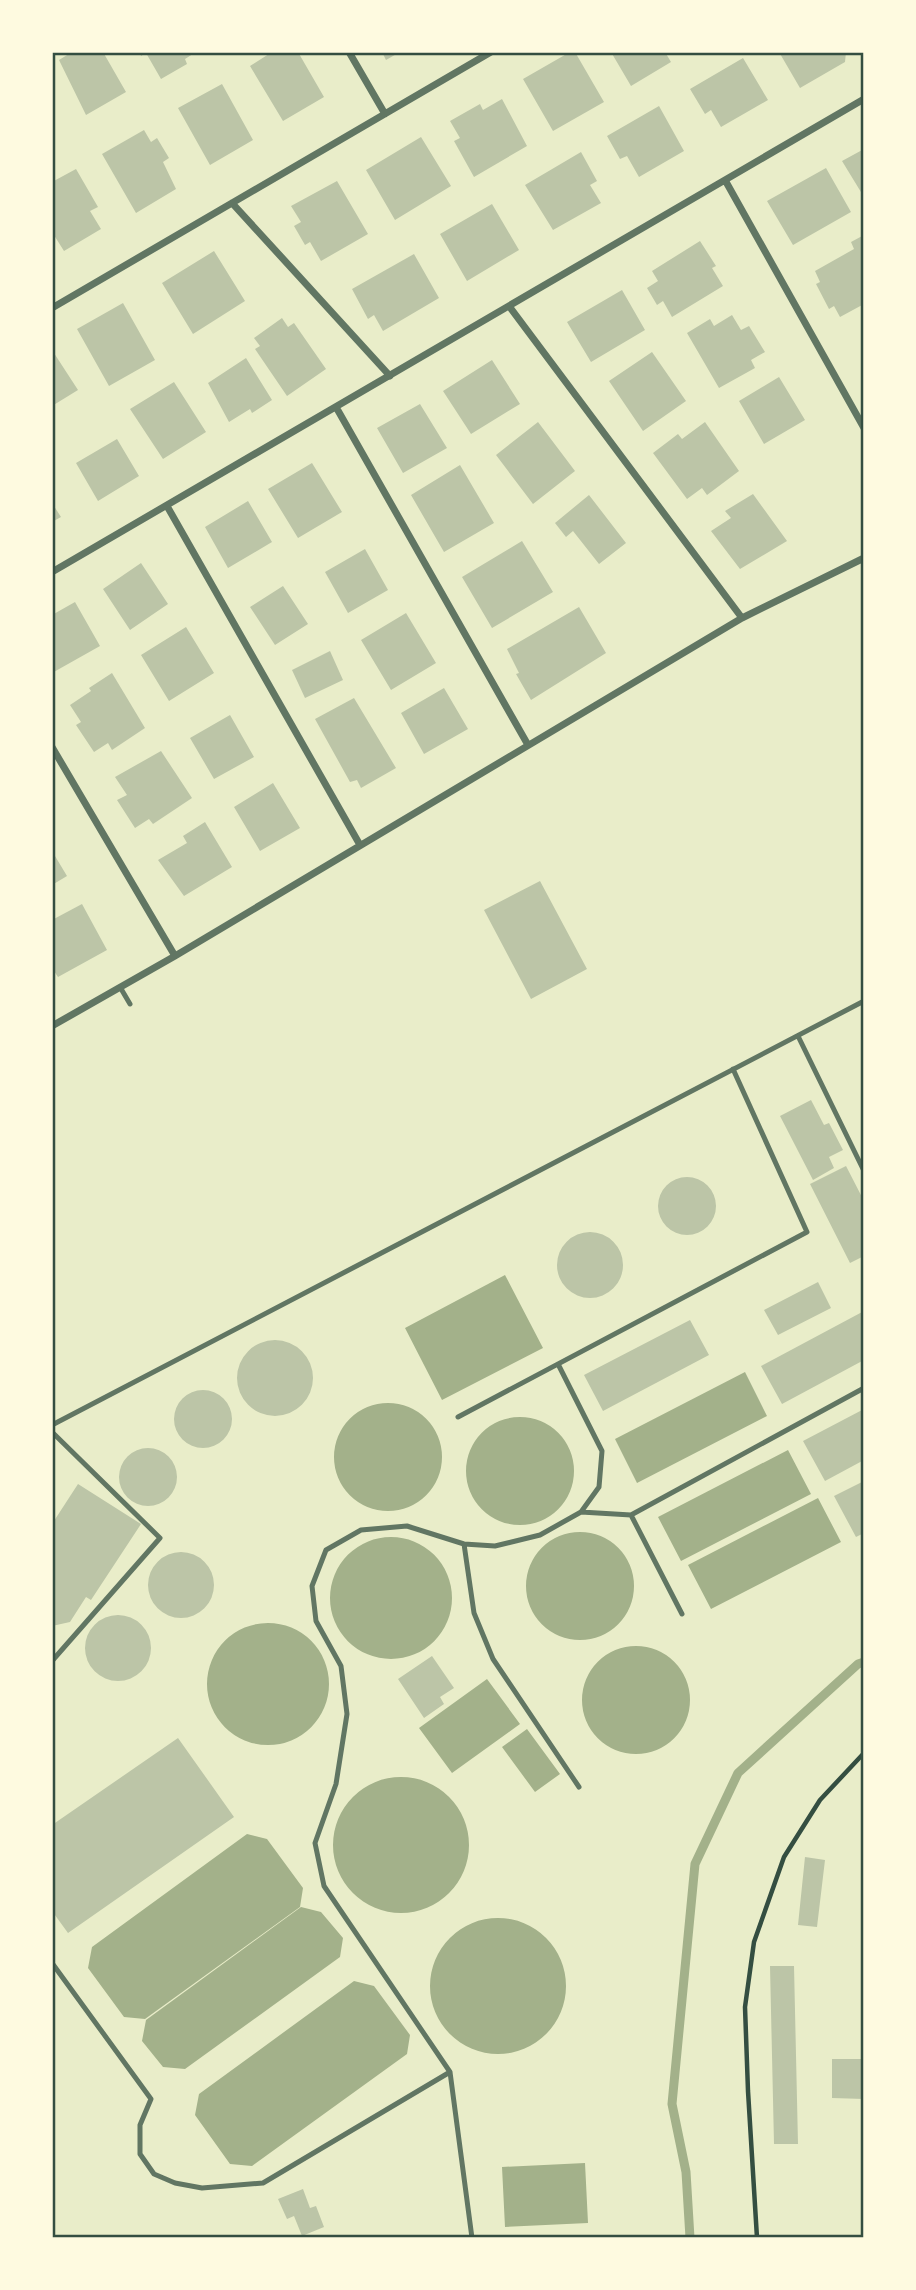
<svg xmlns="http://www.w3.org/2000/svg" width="916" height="2290" font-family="'Space Grotesk',sans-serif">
<rect width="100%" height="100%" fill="#e9edc9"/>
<!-- water -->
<path fill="#a3b18a" d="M505 1275 543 1348 442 1400 405 1328Z
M745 1372 767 1416 637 1483 615 1439Z
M334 1457a54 54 0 1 1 108 0a54 54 0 1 1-108 0Z
M466 1471a54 54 0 1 1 108 0a54 54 0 1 1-108 0Z
M788 1450 811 1494 681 1561 658 1517Z
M818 1498 841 1542 711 1609 688 1565Z
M526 1586a54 54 0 1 1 108 0a54 54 0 1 1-108 0Z
M330 1598a61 61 0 1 1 122 0a61 61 0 1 1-122 0Z
M207 1684a61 61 0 1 1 122 0a61 61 0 1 1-122 0Z
M582 1700a54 54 0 1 1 108 0a54 54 0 1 1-108 0Z
M487 1679 520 1724 452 1773 419 1728Z
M527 1729 560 1774 535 1792 502 1747Z
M333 1845a68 68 0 1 1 136 0a68 68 0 1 1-136 0Z
M247 1834 267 1839 303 1888 300 1907 145 2019 124 2017 88 1968 92 1947Z
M301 1907 321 1912 343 1938 340 1957 185 2069 163 2067 142 2041 146 2020Z
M430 1986a68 68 0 1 1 136 0a68 68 0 1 1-136 0Z
M354 1981 374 1986 410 2035 407 2054 252 2166 230 2164 195 2115 199 2094Z
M585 2163 588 2223 505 2227 502 2167Z"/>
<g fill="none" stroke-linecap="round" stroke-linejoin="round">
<!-- stream -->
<path stroke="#a3b18a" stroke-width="9" d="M690 2238 686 2172 672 2104 695 1864 738 1773 858 1664 864 1662"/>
</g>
<!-- building -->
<path fill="#bcc5a7" d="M72 52H103L126 92 86 115 59 60Z
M140 52H196L185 59 187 64 161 79 146 53 141 56Z
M272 52H298L324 97 283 121 250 66Z
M382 52H400L386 60Z
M570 52H575L604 102 553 131 523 79Z
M611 52H665L671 62 631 86Z
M779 52H846L845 62 800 88Z
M743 58 768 100 721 127 711 110 705 114 690 89Z
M222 84 253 140 210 165 178 108Z
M502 99 527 146 474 177 454 141 460 138 450 121 480 104 483 110Z
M659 106 684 151 639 177 627 156 620 159 607 136Z
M144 130 151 142 157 138 169 158 163 162 176 189 136 213 102 154Z
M421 137 451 186 395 220 366 170Z
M864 149V197L842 161Z
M581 152 597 181 590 185 601 203 553 230 525 185Z
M826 168 851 212 793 245 767 201Z
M76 169 98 207 90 211 101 229 64 251 52 232V182Z
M337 181 368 234 321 261 310 242 305 245 294 226 301 222 291 206Z
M492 204 519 250 467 281 440 234Z
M864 235V304L840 317 834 306 829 309 816 284 820 282 815 271 854 249 851 242Z
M700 241 716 266 712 268 723 286 672 317 663 301 657 305 647 288 658 281 652 271Z
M214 251 245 301 193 334 162 283Z
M414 254 439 298 383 331 374 315 368 319 352 289Z
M622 290 645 330 591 362 567 322Z
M123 303 155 360 109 386 77 329Z
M732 315 741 330 749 326 765 352 751 360 755 368 719 388 687 333 710 319 714 326Z
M282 318 288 327 294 323 326 369 287 396 255 349 260 346 254 338Z
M52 350 78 390 52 406Z
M652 352 686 401 643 431 609 381Z
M246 358 272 400 252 413 250 409 229 422 208 383Z
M492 360 520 404 471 434 443 391Z
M779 377 805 420 764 444 739 401Z
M174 382 206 432 163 459 130 409Z
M420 404 447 448 403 473 377 428Z
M538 422 575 471 533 504 496 455Z
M705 422 739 471 707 495 702 488 687 499 653 453 678 434 682 439Z
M117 439 139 476 98 501 76 463Z
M312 463 342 512 298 538 268 489Z
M460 465 494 523 444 552 411 495Z
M753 494 787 541 740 569 711 531 731 518 725 511Z
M589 495 626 543 599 564 573 531 566 537 555 523Z
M248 501 272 542 228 568 205 527Z
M52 503 61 517 52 522Z
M522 541 553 592 492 628 462 577Z
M365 549 388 590 348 613 325 572Z
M141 563 168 604 130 630 103 589Z
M283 586 308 624 275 645 250 607Z
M75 602 100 646 52 673V615Z
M579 607 606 653 531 700 516 674 519 673 507 649Z
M406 613 436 663 391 690 361 640Z
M186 627 214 673 169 701 141 655Z
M330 651 343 680 305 698 292 670Z
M112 673 145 728 112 750 108 743 94 752 76 725 81 722 70 705 91 691 89 688Z
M444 688 468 729 424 754 401 713Z
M354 698 396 768 361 788 357 780 350 782 315 719Z
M230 715 254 757 214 779 190 738Z
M161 751 192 798 153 824 149 819 135 828 117 800 127 795 115 777Z
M273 783 300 828 260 851 234 807Z
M205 822 232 867 184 896 158 860 187 843 183 836Z
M52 851 67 876 52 885Z
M540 881 587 969 531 999 484 910Z
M82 904 107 950 58 977 52 968V920Z
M811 1100 824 1125 829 1123 843 1150 829 1157 834 1168 813 1180 780 1116Z
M846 1166 864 1201V1256L850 1263 810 1184Z
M658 1206a29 29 0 1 1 58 0a29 29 0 1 1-58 0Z
M557 1265a33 33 0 1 1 66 0a33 33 0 1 1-66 0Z
M818 1282 831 1308 778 1335 764 1310Z
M864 1311V1360L782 1404 761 1366Z
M690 1320 709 1355 603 1411 584 1375Z
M237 1378a38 38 0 1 1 76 0a38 38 0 1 1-76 0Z
M174 1419a29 29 0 1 1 58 0a29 29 0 1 1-58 0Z
M864 1409V1460L825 1481 803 1441Z
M119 1477a29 29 0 1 1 58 0a29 29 0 1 1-58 0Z
M864 1481V1533L856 1537 834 1496Z
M78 1484 141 1524 91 1600 86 1597 70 1622 52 1626V1524Z
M148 1585a33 33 0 1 1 66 0a33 33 0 1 1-66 0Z
M85 1648a33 33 0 1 1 66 0a33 33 0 1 1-66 0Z
M432 1656 454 1688 440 1697 444 1704 424 1718 398 1679Z
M178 1738 234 1817 68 1933 52 1911V1825Z
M805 1857 825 1860 817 1927 798 1925Z
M770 1966H794L798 2144H774Z
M832 2059H864V2099L832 2098Z
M303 2189 310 2208 316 2206 324 2227 302 2236 294 2216 287 2219 278 2199Z"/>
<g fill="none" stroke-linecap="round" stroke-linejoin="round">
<!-- path -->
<path stroke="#344e41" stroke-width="4.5" d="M757 2238 748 2091 745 2007 754 1942 784 1857 820 1800 864 1753"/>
<!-- service -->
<path stroke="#617663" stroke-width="5" d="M120 987 130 1004
M798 1036 864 1171
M458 1417 807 1232 733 1069
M52 1425 864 1001
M52 1432 160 1538 52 1661
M581 1512 631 1515 864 1388
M631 1515 682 1614
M464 1544 474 1613 493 1659 579 1787
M52 1963 151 2099 140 2125V2154L154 2174 175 2183 202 2188 263 2183 450 2072 324 1886 315 1843 336 1784 347 1714 341 1666 316 1621 312 1586 326 1550 361 1530 407 1526 464 1544 495 1546 540 1535 581 1512 599 1487 602 1451 558 1364
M450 2072 472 2238"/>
<!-- minor -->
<path stroke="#617663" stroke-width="7" d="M349 52 385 114
M725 180 864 428
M232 203 390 376
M509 306 742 618
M52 308 491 52
M336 407 528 745
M167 506 360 845
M52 572 864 99
M52 747 175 956
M52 1026 175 956 742 618 864 558"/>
</g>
<!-- border -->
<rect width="916" height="2290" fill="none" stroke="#fefae0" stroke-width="108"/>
<rect x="54" y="54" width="808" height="2182" fill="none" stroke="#344e41" stroke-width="2.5"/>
</svg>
